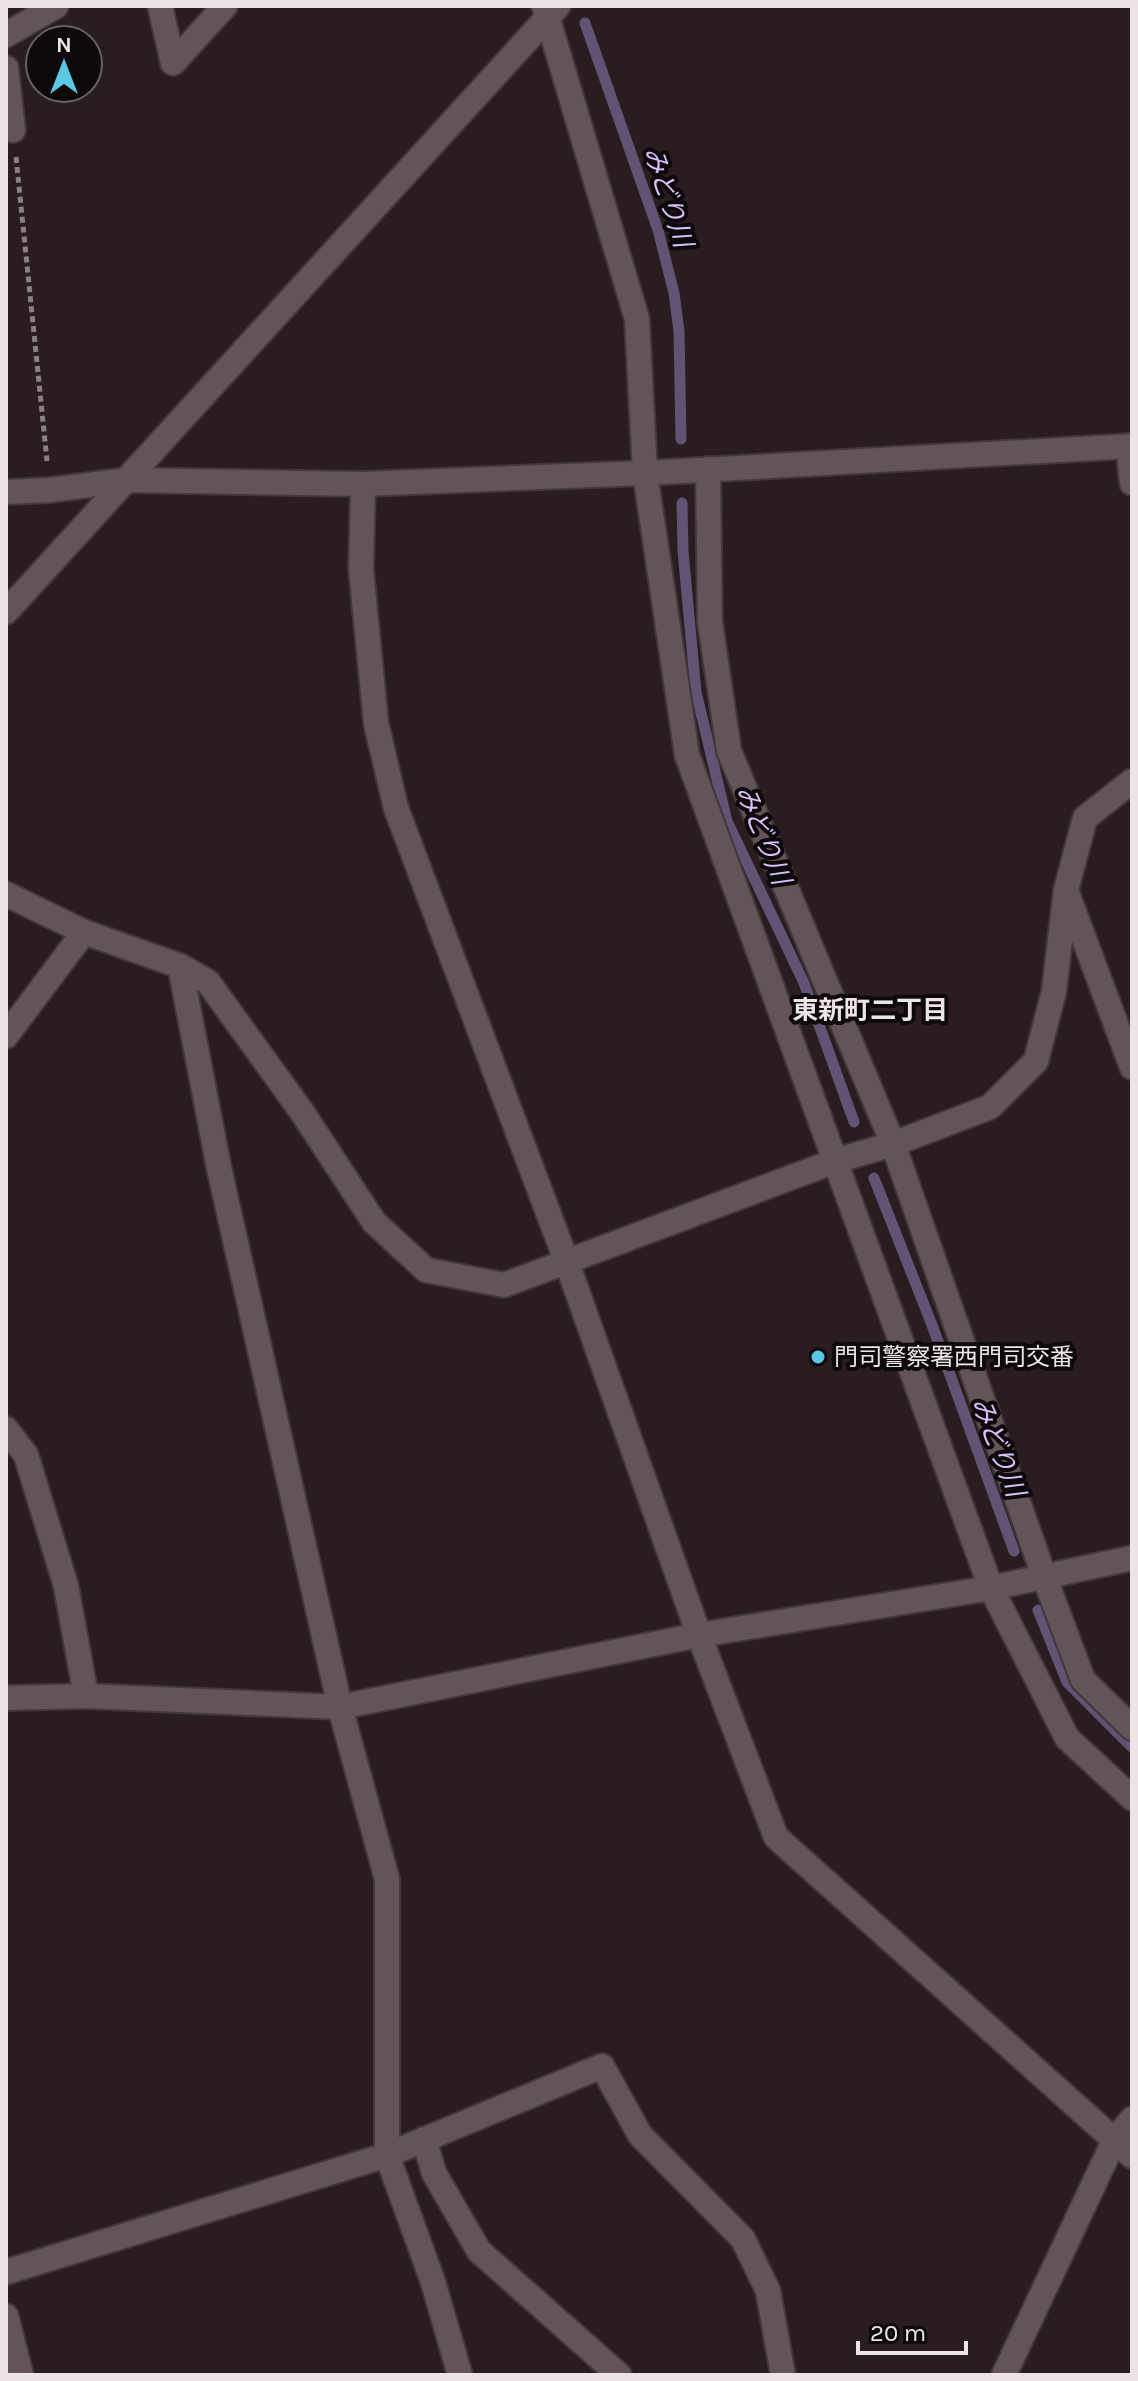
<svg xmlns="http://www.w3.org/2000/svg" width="1138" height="2381" font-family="Karla,'Noto Sans JP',sans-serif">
<rect width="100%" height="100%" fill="#291d20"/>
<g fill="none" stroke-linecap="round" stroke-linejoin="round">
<!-- stream -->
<path stroke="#605374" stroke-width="11" d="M585 23 658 230 674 293 679 331 681 439
M682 503 683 551 696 692 727 821 804 983 854 1122
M874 1178 932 1325 1014 1551
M1038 1610 1067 1682 1132 1747"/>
<!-- street casing -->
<g stroke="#41383a" stroke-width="28">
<path id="street" d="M160 6 173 63 225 6
M6 35 56 6
M6 68 13 130
M1128 447 1132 483
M708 469 710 622 729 751 893 1144 1044 1576 1083 1680 1132 1728
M363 484 361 569 376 723 396 808 566 1260 699 1635 776 1837 1132 2156
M6 612 558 6
M6 894 84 932 180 966 219 1168 340 1707 387 1879V2155L433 2282 460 2375
M1068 896 1132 1067
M180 966 208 982 302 1112 374 1222 426 1270 504 1285 835 1161 893 1144 990 1107 1036 1061 1054 991 1066 890 1085 818 1132 781
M6 1036 84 932
M6 1429 26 1455 66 1586 86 1696
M991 1588 1132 1558
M424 2139 434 2173 479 2251 619 2375
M6 2272 387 2155 602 2066 640 2135 743 2239 768 2291 783 2375
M1004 2375 1114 2141 1132 2119"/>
</g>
<!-- secondary casing -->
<g stroke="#41383a" stroke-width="28">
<path id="secondary" d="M544 6 637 319 645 473 687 755 991 1588 1067 1738 1132 1798
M6 492 50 490 127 480 363 484 645 473 1132 446
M6 1698 86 1696 340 1707 699 1635 991 1588
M6 2316 21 2375"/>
</g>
<!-- path -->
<path stroke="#8a8082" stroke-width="5" stroke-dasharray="6 4" stroke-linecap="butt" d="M16 157 47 461"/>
<!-- street -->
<use href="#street" stroke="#635458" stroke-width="24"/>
<!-- secondary -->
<use href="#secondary" stroke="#635458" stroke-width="24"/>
</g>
<!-- markers -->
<circle fill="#59c8e5" stroke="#0e090a" stroke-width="3" cx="818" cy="1357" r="8"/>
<g text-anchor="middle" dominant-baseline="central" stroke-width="8" stroke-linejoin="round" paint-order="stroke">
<!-- poi labels -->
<g font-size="24" fill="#ede4e6" stroke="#0e090a" text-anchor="start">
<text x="834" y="1357">門司警察署西門司交番</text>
</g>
<!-- water labels -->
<g font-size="26" font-style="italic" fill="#d8c1fc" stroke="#0e090a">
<text transform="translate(668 197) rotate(72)">みどり川</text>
<text transform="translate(763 835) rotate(68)">みどり川</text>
<text transform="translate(998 1447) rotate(69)">みどり川</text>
</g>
<!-- neighbourhood labels -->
<g font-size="26" font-weight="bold" fill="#ede4e6" stroke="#0e090a">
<text x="870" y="1010">東新町二丁目</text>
</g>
</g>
<!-- border -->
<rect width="1138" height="2381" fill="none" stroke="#ede4e6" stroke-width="16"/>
<!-- north arrow -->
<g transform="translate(64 64)"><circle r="38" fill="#0e090a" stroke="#676162" stroke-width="2"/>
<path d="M0-6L14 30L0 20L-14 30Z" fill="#59c8e5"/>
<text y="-12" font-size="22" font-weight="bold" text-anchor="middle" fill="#ede4e6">N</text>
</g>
<!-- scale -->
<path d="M858 2341v12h108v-12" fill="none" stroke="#ede4e6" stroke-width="4"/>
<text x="870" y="2341" font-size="24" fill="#ede4e6" stroke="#0e090a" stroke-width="6" paint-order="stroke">20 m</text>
</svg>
